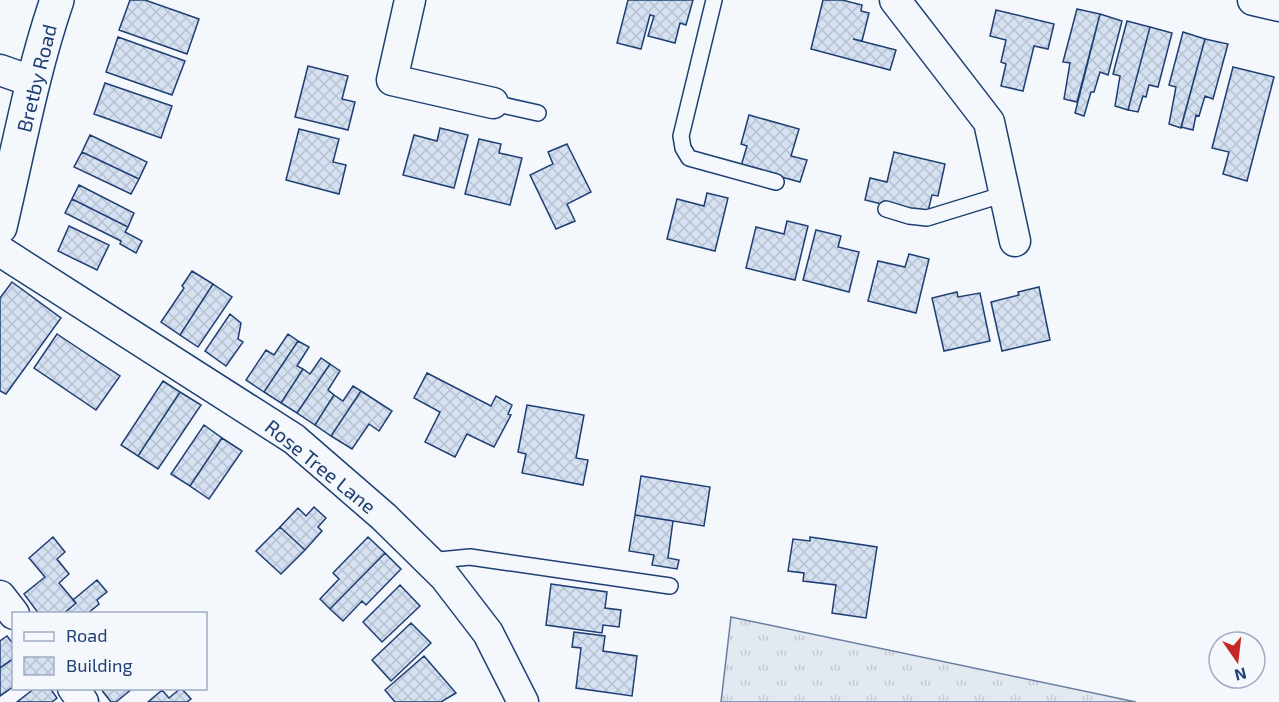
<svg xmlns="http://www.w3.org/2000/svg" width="1279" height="702" font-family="'Exo 2',sans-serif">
<defs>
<pattern id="grass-tufts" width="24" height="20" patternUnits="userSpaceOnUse" patternTransform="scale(1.5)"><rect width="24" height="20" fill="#e3e9f0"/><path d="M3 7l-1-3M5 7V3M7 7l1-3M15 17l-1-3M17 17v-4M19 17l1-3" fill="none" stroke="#c2c9d1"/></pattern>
<pattern id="building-cross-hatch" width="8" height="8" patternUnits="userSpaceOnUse" patternTransform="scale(1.5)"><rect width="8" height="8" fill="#d5e0f0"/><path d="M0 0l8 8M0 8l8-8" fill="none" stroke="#b6c1d1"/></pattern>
</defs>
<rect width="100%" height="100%" fill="#f4f7fb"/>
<!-- grass -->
<path fill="url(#grass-tufts)" stroke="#687fa3" stroke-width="1.5" d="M731 617 1136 702H721Z"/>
<!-- building -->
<path fill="url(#building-cross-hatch)" stroke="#1d3f73" stroke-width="1.5" d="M130 0H145L199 19 187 54 119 30Z
M628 0H693L686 25 680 23 675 43 648 36 654 16 650 15 641 49 617 43Z
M823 0H842L862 5 861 11 869 13 862 41 853 39 896 50 890 70 811 49Z
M1077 9 1100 14 1077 102 1064 99 1070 63 1063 62Z
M996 10 1054 24 1048 49 1034 46 1023 91 1001 86 1006 64 1001 62 1006 40 990 36Z
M1100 14 1122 21 1108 75 1100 72 1094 92H1091L1084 116 1075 113Z
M1127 21 1150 27 1128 110 1115 106 1120 76 1113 74Z
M1150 27 1172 33 1158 87 1149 85 1146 97 1143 96 1138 112 1128 110Z
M1183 32 1205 39 1181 128 1169 124 1176 87 1169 85Z
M118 37 185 61 172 95 106 72Z
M1205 39 1228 44 1213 99 1205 96 1199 116 1196 115 1193 130 1181 127Z
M308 66 348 76 342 99 355 102 348 130 295 117Z
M1233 67 1274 77 1247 181 1223 174 1229 152 1212 148Z
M105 83 172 106 161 138 94 114Z
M749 115 799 129 791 156 807 160 800 182 741 166 747 146 741 144Z
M440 128 468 135 454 188 403 175 414 135 437 141Z
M299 129 339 139 333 162 346 165 339 194 286 180Z
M90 135 147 162 139 179 82 152Z
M479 139 501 144 499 153 522 158 510 205 465 194Z
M567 144 591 192 567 204 575 221 556 229 530 175 553 164 548 152Z
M82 152 139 179 131 194 74 167Z
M894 152 945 164 938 196 932 195 927 215 865 200 870 178 887 182Z
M79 185 134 213 128 227 72 199Z
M707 193 728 198 715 251 667 239 677 199 704 206Z
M72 199 128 227 125 232 142 241 136 253 120 244 121 241 65 213Z
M787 221 808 226 795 280 746 268 756 227 784 234Z
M69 226 109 245 97 270 58 251Z
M816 230 841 236 838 247 859 252 849 292 803 280Z
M909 254 929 259 916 313 868 301 878 261 905 267Z
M192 271 213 284 180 335 161 322 184 288 182 286Z
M12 282 61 318 6 394 0 391V298Z
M213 284 232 297 198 347 180 335Z
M1039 287 1050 340 1002 351 991 302 1019 295 1018 292Z
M957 292 958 297 980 293 990 341 944 351 932 298Z
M230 314 241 323 238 339 243 342 226 366 205 351Z
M57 334 120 376 96 410 34 368Z
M288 334 298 341 264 392 246 380 266 350 274 355Z
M298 341 309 347 297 366 303 369 281 403 264 392Z
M321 358 330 364 297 413 281 403 303 369 310 374Z
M330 364 340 371 328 390 334 395 315 425 297 413Z
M427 373 491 406 496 396 512 405 508 414 511 415 494 447 467 434 455 457 425 442 440 412 414 398Z
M163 381 180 392 138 456 121 445Z
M353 386 361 391 331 436 315 425 334 395 343 401Z
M361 391 392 411 379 431 369 424 352 449 331 436Z
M180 392 201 405 158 469 138 456Z
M527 405 584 415 576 458 588 460 583 485 522 473 526 454 518 452Z
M204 425 222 438 190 486 171 474Z
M222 438 242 451 209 499 190 486Z
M641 476 710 487 704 526 635 515Z
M314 507 326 518 318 527 322 531 305 550 280 527 298 508 306 516Z
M635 515 673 521 668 558 679 560 677 569 652 565 654 555 629 551Z
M280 527 305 550 281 574 256 551Z
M53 537 65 552 57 559 69 574 59 583 76 603 63 614H39L24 594 45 577 29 558Z
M368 537 385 553 330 609 320 599 339 579 333 573Z
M810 537 877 547 866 618 832 613 836 585 803 581 804 573 788 571 793 539 810 541Z
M385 553 401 569 366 605 362 601 343 621 330 609Z
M97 580 107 592 97 600 99 604 87 614H63L76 603 73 600Z
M551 584 607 592 605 608 621 610 619 627 603 625 602 633 546 625Z
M400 585 420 606 382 642 363 622Z
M411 623 431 643 391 681 372 660Z
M574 632 605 636 603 651 637 656 632 696 576 688 581 648 572 647Z
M7 636 14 645V658L0 668V641Z
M424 656 456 693 441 702H395L385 690Z
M14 658V686L0 696V668Z
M35 688H50L57 698 52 702H17Z
M100 688H133L116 702H111Z
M181 688 191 699 187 702H148L162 690 169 698Z"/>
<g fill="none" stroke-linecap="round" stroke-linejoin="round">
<!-- service casing -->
<g stroke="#1d3f73" stroke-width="18">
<path id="service" d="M714 0 681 136 683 148 689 158 776 182
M493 103 538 113
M886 209 909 216 927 218 1005 194
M429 561 470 557 670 586"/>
</g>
<!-- minor casing -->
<g stroke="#1d3f73" stroke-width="33">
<path id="minor" d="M410 0 392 80 493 103
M895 0 989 122 1015 241
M1253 0 1279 6
M0 70 34 82
M0 251 294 439 384 517 445 577 488 633 523 702
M0 596 14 614
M73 688 83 702"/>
</g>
<!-- tertiary casing -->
<g stroke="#1d3f73" stroke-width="36">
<path id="tertiary" d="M0 227C18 151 32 73 57 0"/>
</g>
<!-- service -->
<use href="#service" stroke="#f4f7fb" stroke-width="15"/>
<!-- minor -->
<use href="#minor" stroke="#f4f7fb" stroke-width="30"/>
<!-- tertiary -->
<use href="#tertiary" stroke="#f4f7fb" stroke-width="33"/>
</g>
<g text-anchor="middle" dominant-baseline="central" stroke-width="4.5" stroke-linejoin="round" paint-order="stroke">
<!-- street labels -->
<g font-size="20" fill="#1d3f73" stroke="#f4f7fb">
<text transform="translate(36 78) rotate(-76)">Bretby Road</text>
<text transform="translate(321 466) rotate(39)">Rose Tree Lane</text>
</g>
</g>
<!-- legend -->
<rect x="12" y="612" width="195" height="78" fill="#f4f7fb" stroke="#9eadc5" stroke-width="1.5"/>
<rect x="24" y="632" width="30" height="9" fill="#f4f7fb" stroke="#9eadc5" stroke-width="1.5"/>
<text x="66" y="642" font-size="18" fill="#1d3f73">Road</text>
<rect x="24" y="657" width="30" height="18" fill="url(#building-cross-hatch)" stroke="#9eadc5" stroke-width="1.5"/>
<text x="66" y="672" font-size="18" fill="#1d3f73">Building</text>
<!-- north arrow -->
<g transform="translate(1237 660) rotate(166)"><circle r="28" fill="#f4f7fb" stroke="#9eadc5" stroke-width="1.5"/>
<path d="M0-4.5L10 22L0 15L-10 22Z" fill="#c62828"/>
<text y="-9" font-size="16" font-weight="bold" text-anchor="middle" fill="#1d3f73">N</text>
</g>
</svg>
